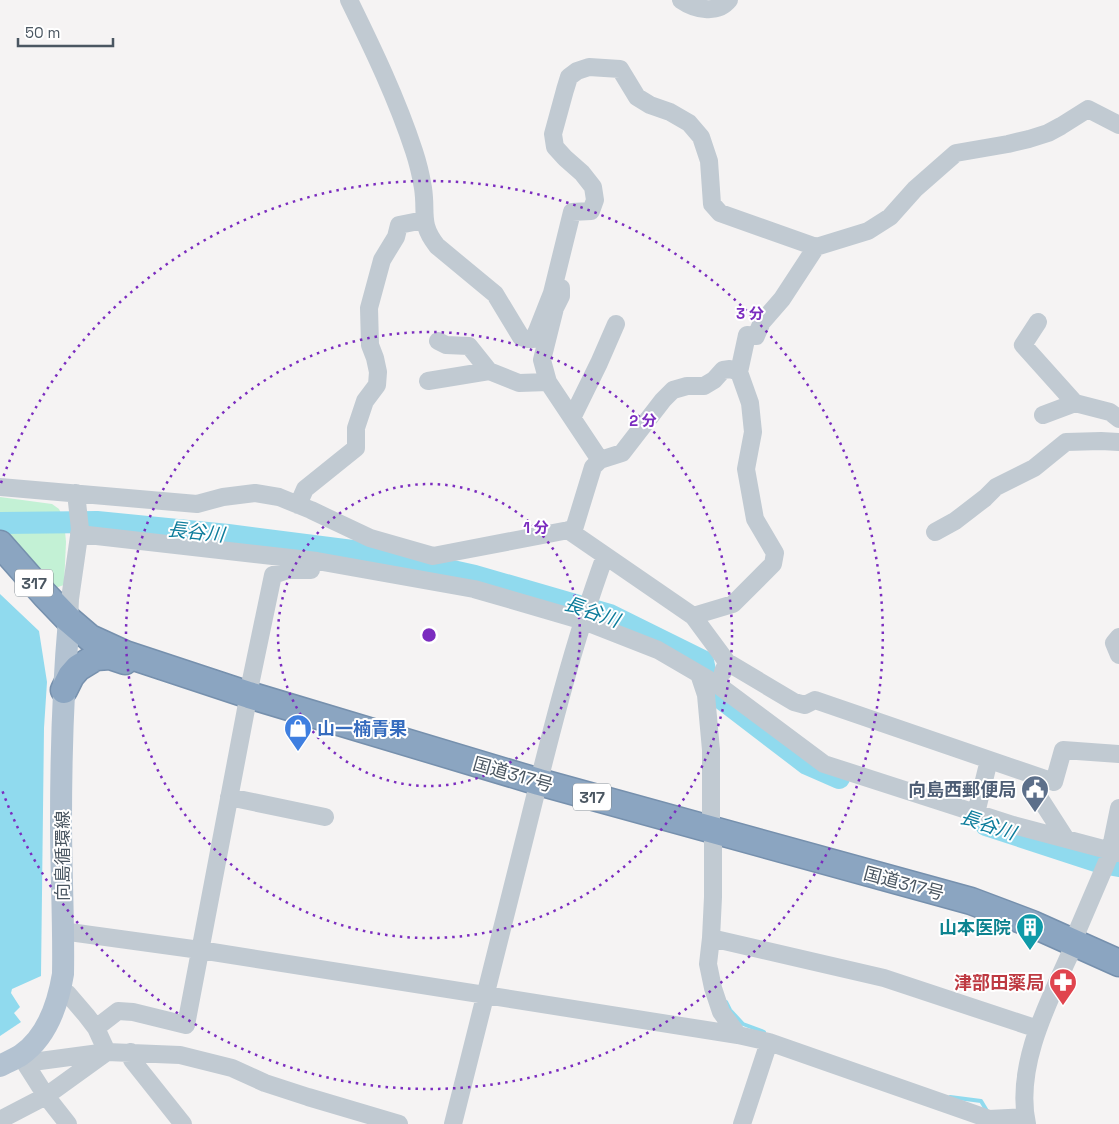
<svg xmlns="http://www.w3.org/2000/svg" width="1119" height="1124" font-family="'Space Grotesk','Noto Sans JP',sans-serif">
<rect width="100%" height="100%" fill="#f5f3f3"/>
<!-- green -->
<path fill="#c3f1d5" d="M0 497 52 504 59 509 64 520 66 542 64 585 55 588 14 548 1 531 0 528Z"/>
<!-- water -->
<path fill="#90daee" d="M0 594 39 631 47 682 44 728 41 976 12 989 11 993 20 1007 14 1013 21 1022 0 1036Z"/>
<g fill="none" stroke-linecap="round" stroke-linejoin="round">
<!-- stream -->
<path stroke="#90daee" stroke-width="4" d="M726 1002 730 1010 743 1024 764 1032
M950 1097 981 1101 987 1111"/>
<!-- river -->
<path stroke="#90daee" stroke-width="22" d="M0 523 97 522 228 535 376 554 475 576 610 615 703 661 709 689 807 764 839 778
M986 825 1102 863 1119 866"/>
<!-- highway casing -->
<g stroke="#7690ad" stroke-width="29">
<path id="highway" d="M0 544 45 595 69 620 90 638 125 654 249 695 539 782 971 901 1032 924 1119 963
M64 690 71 676 78 668 96 657 110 656 125 661"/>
</g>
<!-- minor -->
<path stroke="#c1cad2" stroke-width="18" d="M349 0C373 49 397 99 414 151 418 163 421 176 423 188 427 214 419 223 437 246L495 294 521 337 527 339H533L537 331 552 293 558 287 561 288V296L555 308 542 360 548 382 600 460
M681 0C694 9 717 15 729 0
M552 293 572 212 591 211 595 200 593 187 582 173 565 158 555 147 553 134 565 90 569 77 577 71 589 67 620 69 637 97 650 105 670 112 689 123 701 137 709 161 712 204 720 213 816 247 868 231 890 217 915 189 956 153 1008 144 1029 139 1048 133 1061 126 1088 109 1119 125
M1038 322 1023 345 1075 403 1110 412 1119 419
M438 341 446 345 469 346 489 371
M428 381 489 371 519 383 548 382
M1043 415 1075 403
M572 418 599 363 616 324
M0 487 197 504 223 497 255 493 279 497 311 510 370 538 433 556 574 529 593 467 600 460 622 453 663 400 673 390 687 386H704L714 380 723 370 730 369 739 372
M298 505 305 489 356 448V428L365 401 377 385 378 372 375 358 370 345 369 308 382 260 396 237 399 225 424 220
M568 530 693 616 727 662 723 672
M935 532 955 521 985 498 996 487 1034 468 1066 442 1101 441 1119 442
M79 534 317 561 474 589 584 621 658 650 718 685 824 764 1013 825 1119 853
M693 616 733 604 773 564 775 553 755 519 746 469 753 432 750 403 739 372 747 335 756 336 762 322 782 299 816 247
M69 620 70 599 80 529 76 493
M1119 637 1114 643 1119 655
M727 662 794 702 805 705 815 700 1054 782 1063 750 1119 754
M699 674 706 695 711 750V820L713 840V897L711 938 708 964 713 988 721 1012 738 1035
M1036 776V788L1039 797 1066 839
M229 797 325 817
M976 813 989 760
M62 931 200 950 738 1035 769 1042 989 1119 1025 1117
M711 938 884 978 1038 1029
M96 1028 118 1011 133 1012 186 1025 247 704 250 685 273 575 288 570H311
M131 1052 132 1060 183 1124
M21 1055 25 1063 107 1052 180 1055 232 1068 265 1083 308 1097 399 1124
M25 1063 46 1096 68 1124
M0 1120 46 1096 107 1052 96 1028 86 1015 68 994 60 991
M453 1124C477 1027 502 930 526 833 549 740 572 646 605 556
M742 1124 769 1042
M1027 1124C1014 1064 1051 997 1075 943L1076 934 1109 857 1119 808"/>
<!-- major -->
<path stroke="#b3c2d1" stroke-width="22" d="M0 1066C7 1062 15 1059 21 1055 47 1037 58 1004 63 974 64 924 61 873 61 822 61 755 63 687 69 620"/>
<!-- highway -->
<use href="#highway" stroke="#8ba5c1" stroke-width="26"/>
</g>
<!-- distance rings -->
<g fill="none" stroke="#7b2cbf" stroke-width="2.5" stroke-dasharray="2.5 5">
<circle cx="429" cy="635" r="151"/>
<circle cx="429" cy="635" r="303"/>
<path d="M1 483A454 454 0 1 1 1 787"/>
</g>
<!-- icons -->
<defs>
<g id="shop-pin" transform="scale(1.4375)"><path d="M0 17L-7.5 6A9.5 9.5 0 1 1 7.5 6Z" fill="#3f7fe0" stroke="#fff"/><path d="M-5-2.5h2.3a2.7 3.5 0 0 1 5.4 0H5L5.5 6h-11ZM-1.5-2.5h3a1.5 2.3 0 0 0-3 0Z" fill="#fff"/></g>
<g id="civic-pin" transform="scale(1.4375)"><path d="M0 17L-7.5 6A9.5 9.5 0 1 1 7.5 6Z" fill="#5c6f8a" stroke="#fff"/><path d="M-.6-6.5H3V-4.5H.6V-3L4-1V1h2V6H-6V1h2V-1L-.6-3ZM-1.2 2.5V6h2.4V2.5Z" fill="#fff"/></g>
<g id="building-pin" transform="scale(1.4375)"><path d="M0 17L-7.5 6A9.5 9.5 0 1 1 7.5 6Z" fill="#0f9aa8" stroke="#fff"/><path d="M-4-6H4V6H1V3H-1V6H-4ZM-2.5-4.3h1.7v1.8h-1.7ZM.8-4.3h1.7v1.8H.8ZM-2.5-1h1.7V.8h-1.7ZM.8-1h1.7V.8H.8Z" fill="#fff"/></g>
<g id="pharmacy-pin" transform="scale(1.4375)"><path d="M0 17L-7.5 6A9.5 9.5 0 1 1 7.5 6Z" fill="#e0444e" stroke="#fff"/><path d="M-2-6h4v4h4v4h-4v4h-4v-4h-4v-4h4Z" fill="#fff"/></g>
</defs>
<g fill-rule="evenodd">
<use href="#shop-pin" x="298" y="728"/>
<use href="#civic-pin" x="1035" y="789"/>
<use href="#building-pin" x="1030" y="927"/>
<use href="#pharmacy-pin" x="1063" y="982"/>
</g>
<g text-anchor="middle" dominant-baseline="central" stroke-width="4" stroke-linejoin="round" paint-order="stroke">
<!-- shield labels -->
<g fill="#fff" stroke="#808990" stroke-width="1">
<rect x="15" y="569.5" width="38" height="27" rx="4"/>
<rect x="573" y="783.5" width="38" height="27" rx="4"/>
</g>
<g font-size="16" font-weight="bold" fill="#4a5661">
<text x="34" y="583">317</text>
<text x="592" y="797">317</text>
</g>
<!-- shop labels -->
<g font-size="18" font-weight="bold" fill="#366cbe" stroke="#fff" text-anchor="start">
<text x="317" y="728">山一楠青果</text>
</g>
<!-- street labels -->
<g font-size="18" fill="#4a5661" stroke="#fff">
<text transform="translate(513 774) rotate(16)">国道317号</text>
<text transform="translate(62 856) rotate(-90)">向島循環線</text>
<text transform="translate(904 883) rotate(15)">国道317号</text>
</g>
<!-- service labels -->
<g font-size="18" font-weight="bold" fill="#4e5e75" stroke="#fff" text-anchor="end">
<text x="1016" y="789">向島西郵便局</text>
</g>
<!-- culture labels -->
<g font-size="18" font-weight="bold" fill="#0d838f" stroke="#fff" text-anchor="end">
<text x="1011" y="927">山本医院</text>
</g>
<!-- health labels -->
<g font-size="18" font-weight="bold" fill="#be3a42" stroke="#fff" text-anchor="end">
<text x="1044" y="982">津部田薬局</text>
</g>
<!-- water labels -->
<g font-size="19" font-style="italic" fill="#0c7c9b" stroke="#fff">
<text transform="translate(196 532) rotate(6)">長谷川</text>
<text transform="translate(592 612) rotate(19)">長谷川</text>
<text transform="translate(988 825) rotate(18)">長谷川</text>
</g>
</g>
<circle cx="429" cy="635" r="8" fill="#7b2cbf" stroke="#fff" stroke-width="2.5"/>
<g font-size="15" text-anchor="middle" font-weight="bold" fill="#7b2cbf" stroke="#fff" stroke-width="4" stroke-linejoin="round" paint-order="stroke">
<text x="750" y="319">3 分</text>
<text x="643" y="426">2 分</text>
<text x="536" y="533">1 分</text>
</g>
<!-- scale -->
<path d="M18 38v8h95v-8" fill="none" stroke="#4a5661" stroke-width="2.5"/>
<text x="25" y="38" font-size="15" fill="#4a5661" stroke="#ffffff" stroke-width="4" paint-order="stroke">50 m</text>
</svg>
